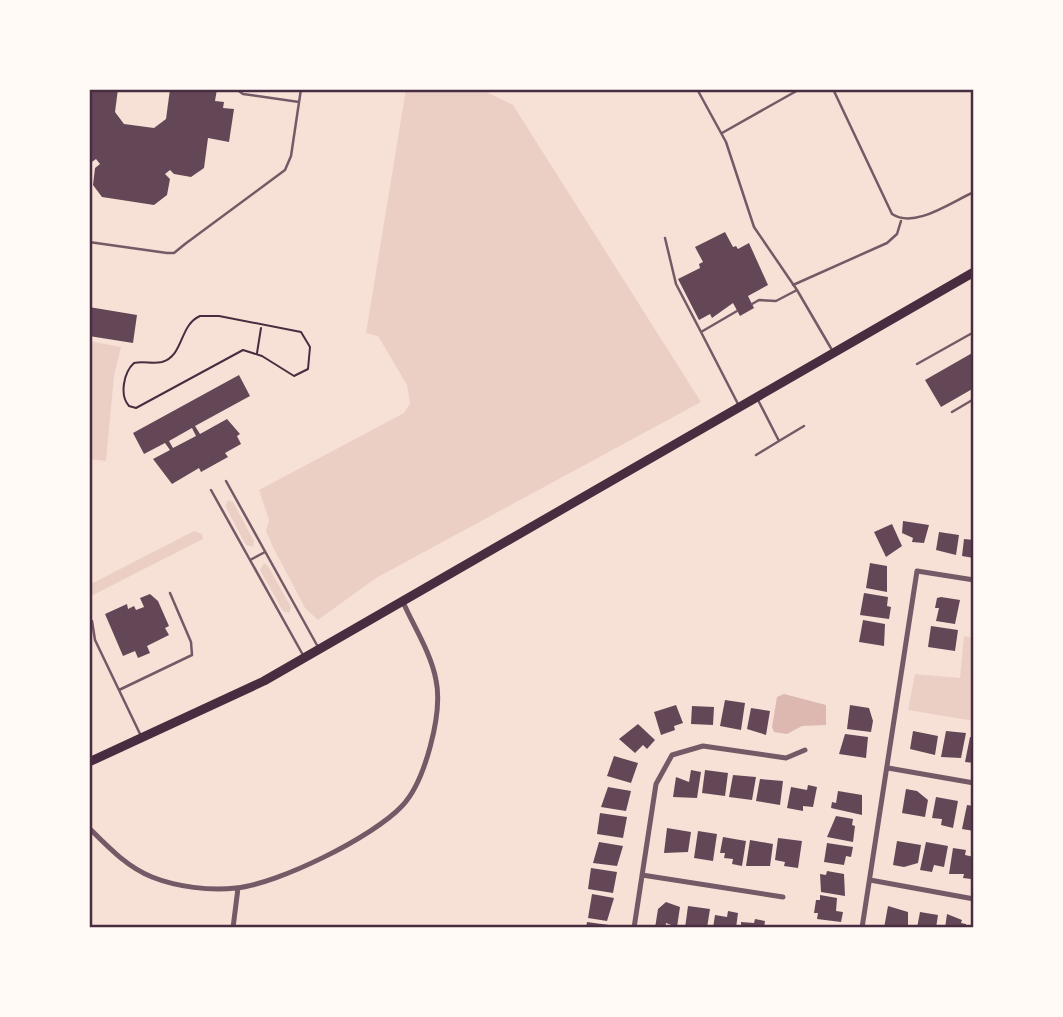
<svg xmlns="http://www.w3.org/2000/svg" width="1063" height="1017" font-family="'Libre Baskerville',serif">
<rect width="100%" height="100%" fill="#f7e1d7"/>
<!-- green -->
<path fill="#ebcfc5" d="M406 89H480L513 105 701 402 376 578 318 620 305 608 273 547 266 531 269 520 259 490 404 413 410 403 407 385 378 336 366 333Z
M89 341 121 347 114 376 106 461 89 459Z
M228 500 233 502 254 541 253 547 246 545 225 506Z
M194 531 202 534 203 539 89 597V585Z
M264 563 268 566 291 607 289 613 283 611 260 570Z
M964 636 974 638V721L908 710 915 674 960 678Z"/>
<!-- water -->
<path fill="#dcb8b0" d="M784 694 826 705V725L802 726 787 734 774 732 772 727 777 697Z"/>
<!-- building -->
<path fill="#644757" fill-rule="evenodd" d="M89 89H118L115 112 124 124 154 128 166 119 170 89H217L215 101 224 102 223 108 234 109 229 142 208 138 204 168 191 177 174 174 170 170 165 174 170 179 167 195 154 205 102 197 93 185 95 168 100 164 96 159 89 164Z
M725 232 733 247 736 246 738 249 749 243 768 285 748 296 754 308 740 316 733 303 712 318 710 314 699 320 678 279 700 268 699 264 703 262 695 247Z
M89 307 137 315 133 343 89 336Z
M974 352V388L941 407 925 380Z
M239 375 250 396 195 426 200 434 227 419 240 434 237 436 241 444 225 453 228 457 201 472 199 468 172 484 153 459 170 450 165 443 144 454 133 433ZM192 428 196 436 173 448 169 441Z
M903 521 929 525 924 543 912 542 913 538 902 533Z
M892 524 902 546 886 557 874 532Z
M939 532 959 535 956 555 936 550Z
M964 539 974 540V558L962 556Z
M870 563 887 566V592L866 588Z
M864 593 888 597 887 606 891 607 889 619 860 615Z
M150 594 158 601 169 626 165 628 169 635 147 646 150 653 138 658 135 651 123 656 105 614 127 604 128 609 134 606 136 610 144 607 140 598Z
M941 597 960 600 955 624 936 621 939 608H935L937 598Z
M863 620 885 624 884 646 859 642Z
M931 626 958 630 955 651 928 647Z
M725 700 745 703 741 730 720 726Z
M676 705 683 723 674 726 675 730 661 735 654 712Z
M850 705 869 708 873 721 871 732 847 729Z
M692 706 714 707 713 725 691 724Z
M751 708 770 711 766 735 747 729Z
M638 724 655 740 647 749 643 745 635 753 619 739Z
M913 731 938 736 935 755 910 749Z
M946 731 966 733 961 758 941 757Z
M845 734 868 737 866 758 839 754Z
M970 737 974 738V763L965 762Z
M614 756 638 763 631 783 607 776Z
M691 770 701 772 697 798 673 797 676 777 689 782Z
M705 770 728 773 725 796 702 793Z
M733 775 756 777 752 800 729 797Z
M760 779 783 781 780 805 756 801Z
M808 785 817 787 813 807 803 806V811L787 808 791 787 807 790Z
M608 787 631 791 626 811 601 807Z
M906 789 917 791 928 800 925 817 902 813Z
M838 791 862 795V815L831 808 832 802 836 803Z
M936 797 958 801 953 828 941 825 942 819 932 818Z
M967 805 974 806V831L962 829Z
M600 813 627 817 623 838 597 834Z
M836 816 853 819 852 825 855 826 853 842 827 837Z
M667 828 691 832 688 852 664 853Z
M698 831 717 834 713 861 694 858Z
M723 837 746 841 742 866 732 864 733 859 724 858 725 853H720Z
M778 838 802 841 798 868 784 866 785 862 775 860Z
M750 840 773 844 770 866H746Z
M897 841 921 845 918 863 904 867 893 865Z
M599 842 623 846 617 866 593 863Z
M926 842 948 846 944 867 934 865 932 872 920 870Z
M827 843 853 847 851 857 846 856 844 865 824 862Z
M953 848 966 850 965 855 974 857 971 879 963 878 964 874H949Z
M591 868 617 872 613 893 588 889Z
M827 871 844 874 845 896 821 892 820 874 826 875Z
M592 894 614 898 607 921 588 918Z
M820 895 837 898 836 911 843 912 841 922 817 919 818 913H814L816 900H820Z
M666 902 680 907 677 927 666 923 665 928H655L658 909Z
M688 906 710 909 707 928H685Z
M888 906 908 912V928H884Z
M728 911 738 913 736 928H713L715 915 727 917Z
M920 912 938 915 936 928H917Z
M947 914 962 920 961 923 966 924V928H945Z
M755 919 765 921 764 928H741V922L754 923Z
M587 922 609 925V928H586Z"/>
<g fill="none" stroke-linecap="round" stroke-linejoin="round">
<!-- path -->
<path stroke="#4a2c40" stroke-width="2" d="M200 316H219L301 332 310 347 308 369 294 376 262 356 243 350 136 408 129 406C119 395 124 372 134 363 143 361 153 364 162 362 184 356 179 325 200 316Z
M257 353 261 328"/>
<!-- service -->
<path stroke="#755966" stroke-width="2.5" d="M236 89 243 94 299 102
M697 89 726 142 754 227 797 290
M833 89 892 214C915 229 951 202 974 192
M722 133 800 89
M665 238 676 284 701 332
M89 242 167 253H174L185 244 285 170 291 156 301 89
M793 285 887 243 897 234 901 221
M752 304 759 300 776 301 797 290 832 350
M737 311 701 332 738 404
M917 364 974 332
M758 400 779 441 804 426
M952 412 974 399
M756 455 779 441
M226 481 318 647
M211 490 303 655
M250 560 265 552
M92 621 95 640 141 736
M119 690 192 655 191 642 170 593"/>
<!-- minor -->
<path stroke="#755966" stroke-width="5" d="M888 768 974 783
M89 828C108 847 127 867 152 877 177 887 210 891 236 888 278 884 373 837 402 806 425 782 443 713 436 680 431 653 414 627 403 602
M642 875 783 897
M870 880 974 899
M233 928 238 888
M634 928 656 784 672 755 703 746 786 758 805 750
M862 928 917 571 974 580"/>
<!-- primary -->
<path stroke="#4a2c40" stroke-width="9" d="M89 762 264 681 974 272"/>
</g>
<!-- border -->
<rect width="1063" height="1017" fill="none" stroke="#fffaf5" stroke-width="182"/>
<rect x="91" y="91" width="881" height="835" fill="none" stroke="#4a2c40" stroke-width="2.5"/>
</svg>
